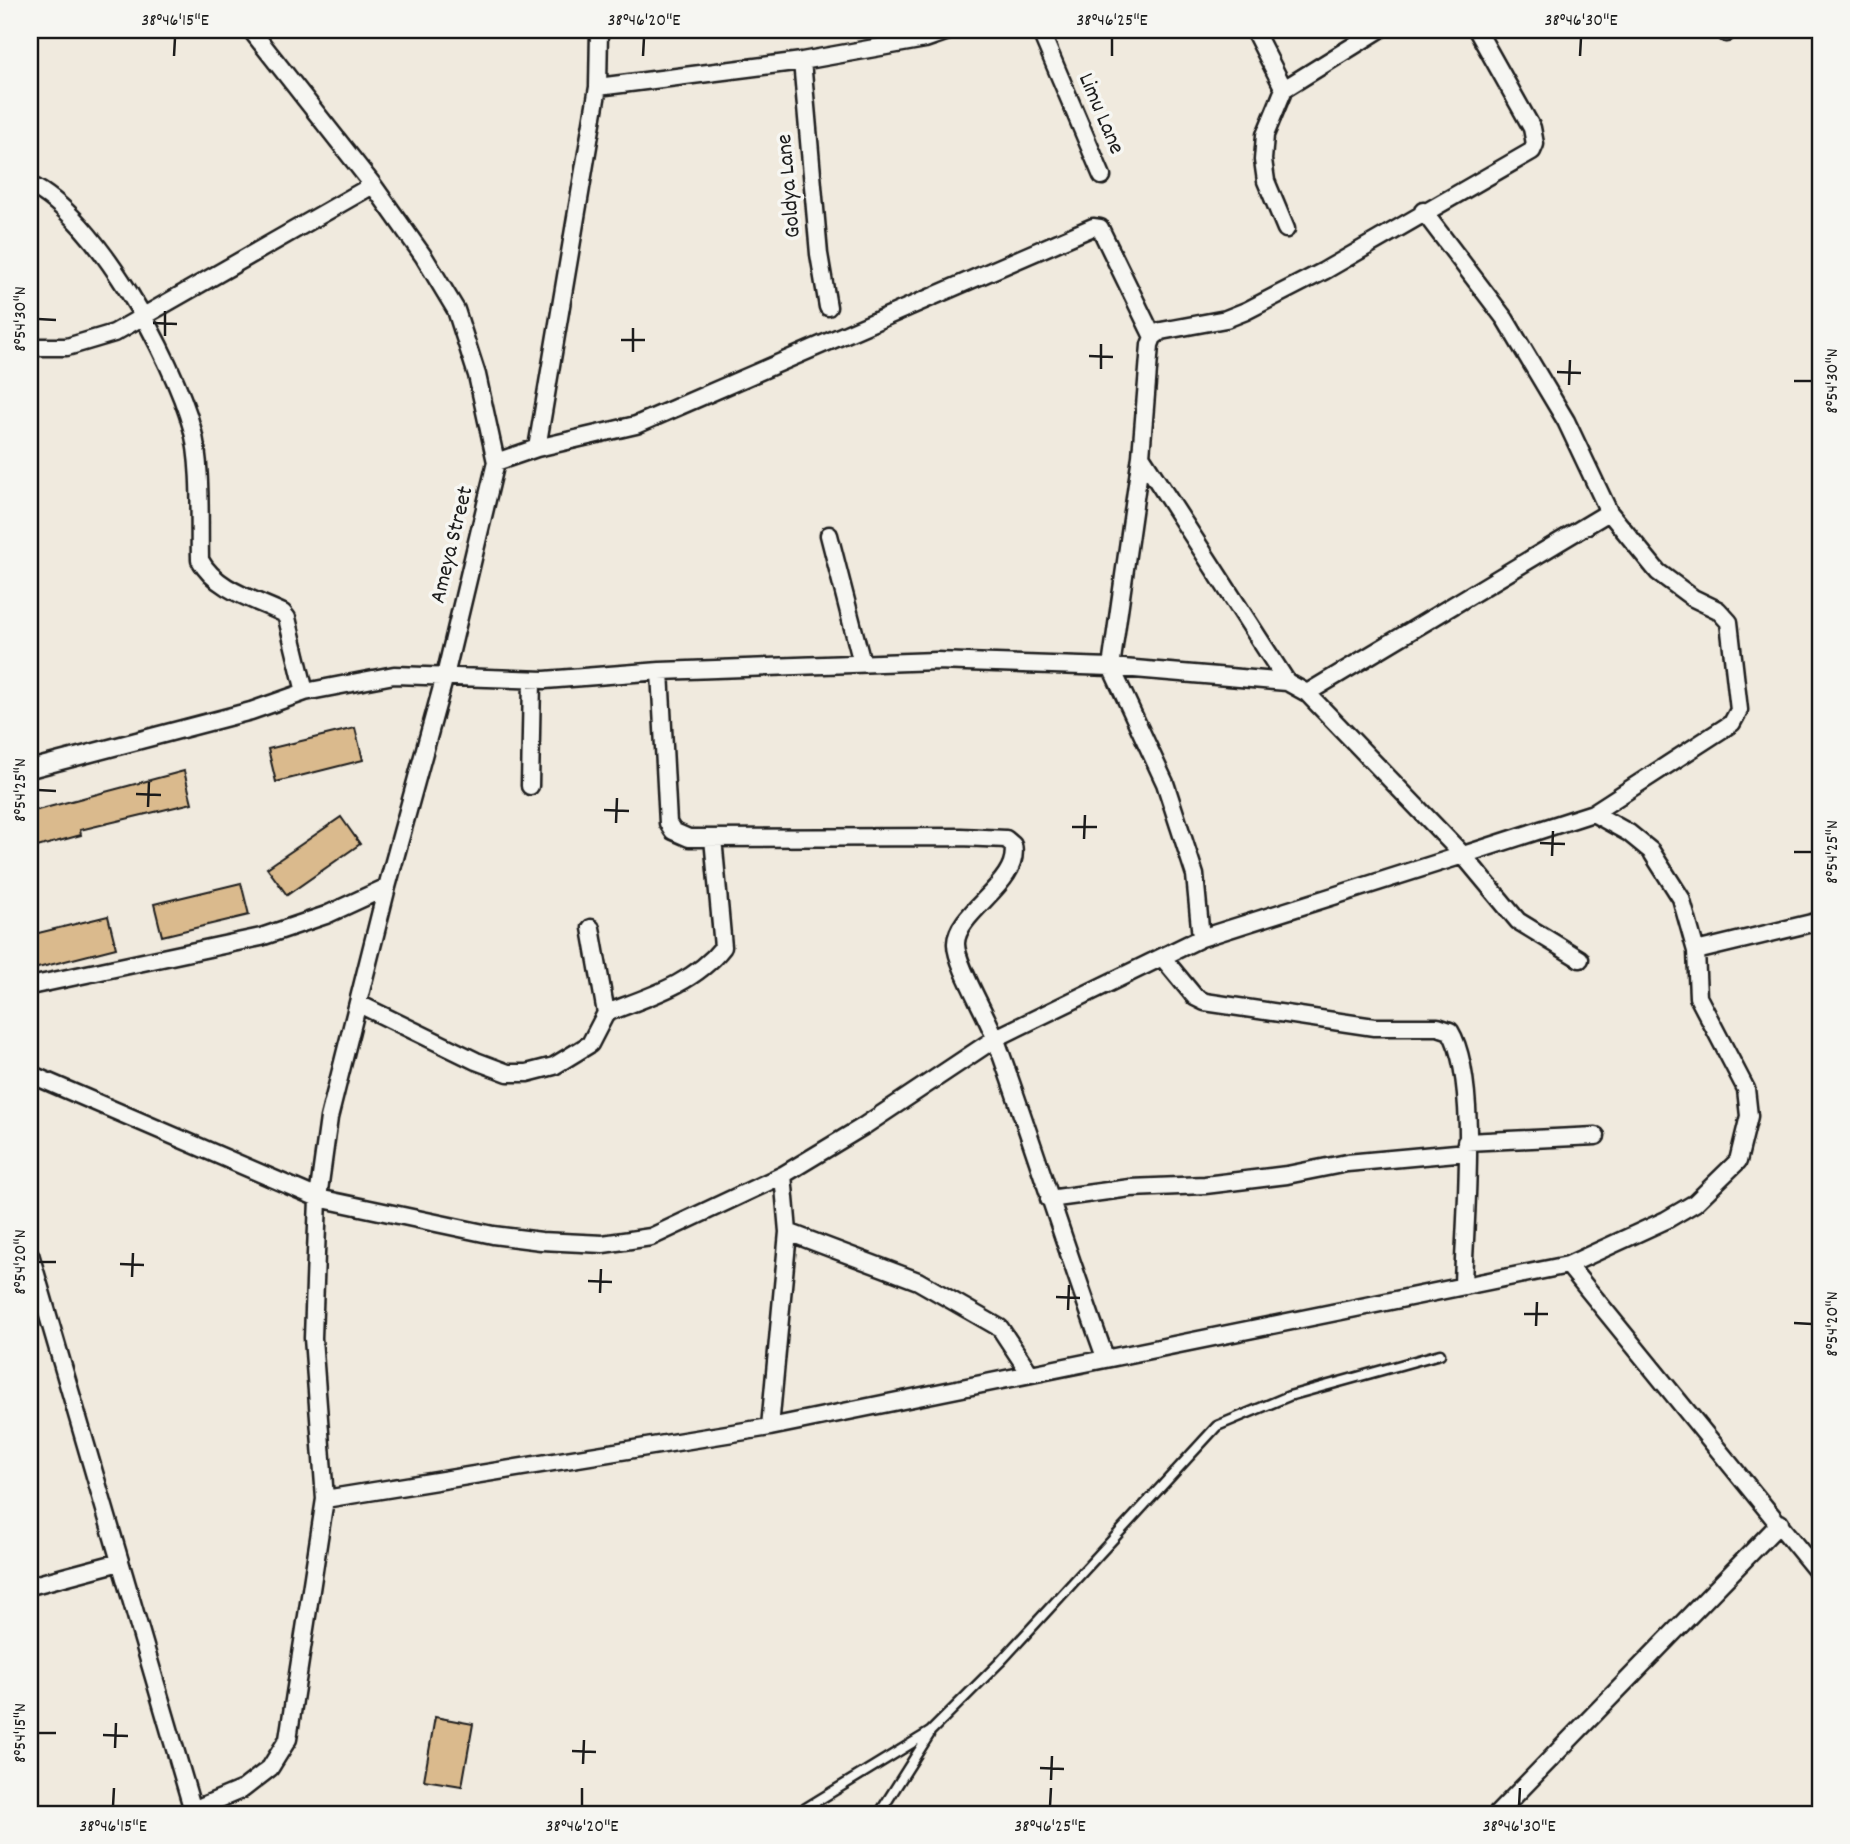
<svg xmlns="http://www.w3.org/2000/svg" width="1850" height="1844" font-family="Dekko,sans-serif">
<rect width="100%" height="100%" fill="#f0eade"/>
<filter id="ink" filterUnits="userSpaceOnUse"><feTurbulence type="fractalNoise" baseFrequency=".0143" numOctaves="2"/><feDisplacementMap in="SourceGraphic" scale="14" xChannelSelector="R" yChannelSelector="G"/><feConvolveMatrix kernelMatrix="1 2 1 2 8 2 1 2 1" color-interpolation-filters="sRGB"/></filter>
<g filter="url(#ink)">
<!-- building -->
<path fill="#daba8d" stroke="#1c1c1c" stroke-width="2" d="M355 728 363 760 276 782 268 749Z
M184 771 192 803 80 830 81 835 30 849V812Z
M341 817 360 844 287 895 267 868Z
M241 883 249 915 162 936 154 904Z
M108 916 116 948 30 970V935Z
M435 1717 473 1724 462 1786 424 1780Z"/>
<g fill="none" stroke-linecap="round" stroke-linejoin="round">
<!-- service casing -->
<g stroke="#1c1c1c" stroke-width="13">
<path id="service" d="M796 1814 930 1732 1000 1662 1217 1426 1289 1396 1440 1354
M879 1814 929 1735"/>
</g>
<!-- minor casing -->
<g stroke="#1c1c1c" stroke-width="21">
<path id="minor" d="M1040 30 1102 176
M1254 30 1284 89
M1724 30 1726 33
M802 61 819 254 828 307
M598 87 802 61 925 39 951 30
M30 185C96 216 173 358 192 428 202 463 199 522 200 560 216 590 254 599 283 613L287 618 305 692
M1423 211 1505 319 1566 421 1609 512 1658 572 1693 598 1718 610 1729 622 1739 710 1732 723 1593 813 1463 855 1518 921 1580 959
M1286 229 1266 181 1263 160 1265 135 1284 89 1379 30
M30 347H67L114 333 373 185
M537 448 636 425 1093 227 1100 228 1153 337
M1141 456 1287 682
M496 462 537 448 598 87 599 30
M829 535 862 663
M660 671 668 823 673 831 689 838 961 837 1006 839 1013 845C1022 882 957 911 956 943 955 963 988 1017 996 1040 1034 1146 1067 1252 1105 1357
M1307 693 1609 512
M30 769 251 711 305 692 394 675 545 680 660 671 936 661 1111 667 1287 682 1307 693 1463 855 1201 938 996 1038 864 1126 783 1175 651 1237 603 1244 541 1241 493 1235 318 1198 30 1074
M530 786 532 680
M591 928 606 1013
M1201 938 1195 875 1165 783 1111 667 1141 456 1150 345 1153 337 1161 331 1226 319 1246 311 1324 271 1532 151 1535 144 1532 128 1477 30
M1696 951 1820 921
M1162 957 1195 997 1205 1002 1374 1027H1438L1450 1031C1480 1080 1464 1226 1463 1286
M30 986 261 937 326 915 387 887
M359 1004 476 1061 508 1073H527L554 1066 590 1044 606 1013C648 997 694 984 723 947L713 838
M1466 1142 1596 1136
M1049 1199 1130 1188 1205 1185 1287 1175 1347 1163 1467 1152
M788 1232 918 1281 1000 1328 1029 1372
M30 1254 194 1814
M1568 1265 1666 1220 1695 1203 1738 1161 1749 1116 1746 1089 1698 997 1696 951 1681 898 1651 851 1629 833 1593 813
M770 1427 788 1232 783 1175
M325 1499 770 1427 1568 1265 1820 1575
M30 1586 120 1562
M193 1810 243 1789 270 1768 288 1739 325 1499 313 1338 318 1198 329 1118 387 887 445 676 496 462 477 375 456 310 424 257 373 185 251 30
M1497 1814 1780 1523"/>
</g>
<!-- service -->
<use href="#service" stroke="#f6f6f2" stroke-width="8"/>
<!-- minor -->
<use href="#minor" stroke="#f6f6f2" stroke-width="16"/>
</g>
</g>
<!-- ticks -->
<path fill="none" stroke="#1c1c1c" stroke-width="2.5" d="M174 56 175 38M643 56 644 38M1112 56V38M1580 56 1581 38M38 319 56 320M153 323 177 324M165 336V311M621 340H645M633 352V328M1089 356 1113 357M1101 369V344M1557 372 1581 373M1794 381H1812M1569 385 1570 360M38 790 56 791M136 794 161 795M148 807 149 782M604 810 629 811M616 823 617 798M1072 827H1097M1084 839 1085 815M1540 843 1565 844M1794 852H1812M1552 856 1553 831M38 1262H56M120 1264 144 1265M132 1277 133 1253M588 1281 612 1282M600 1293 601 1269M1056 1297 1080 1298M1068 1310 1069 1285M1524 1314H1548M1794 1323 1812 1324M1536 1326 1537 1302M38 1733H56M103 1735 128 1736M115 1748 116 1723M572 1751 596 1752M583 1764 584 1740M1040 1768 1064 1769M1051 1780 1052 1756M113 1806 114 1788M582 1806V1788M1050 1806 1051 1788M1519 1806 1520 1788"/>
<g text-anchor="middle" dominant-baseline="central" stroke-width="7" stroke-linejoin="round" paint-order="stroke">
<!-- street labels -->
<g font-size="23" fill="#1c1c1c" stroke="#f6f6f2">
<text transform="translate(1100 114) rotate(67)">Limu Lane</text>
<text transform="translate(790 186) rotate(-95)">Goldya Lane</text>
<text transform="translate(453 545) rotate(-76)">Ameya Street</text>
</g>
</g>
<!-- margin -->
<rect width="1850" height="1844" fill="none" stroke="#f6f6f2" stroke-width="77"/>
<rect x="38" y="38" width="1774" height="1768" fill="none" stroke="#1c1c1c" stroke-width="2.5"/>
<g font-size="18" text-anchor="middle" fill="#1c1c1c">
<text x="175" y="25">38°46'15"E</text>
<text x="644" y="25">38°46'20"E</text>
<text x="1112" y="25">38°46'25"E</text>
<text x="1581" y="25">38°46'30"E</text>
<text transform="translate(19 319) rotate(-90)" y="6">8°54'30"N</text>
<text transform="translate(1831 381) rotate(-90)" y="6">8°54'30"N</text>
<text transform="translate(19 790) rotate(-90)" y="6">8°54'25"N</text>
<text transform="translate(1831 852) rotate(-90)" y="6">8°54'25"N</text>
<text transform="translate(19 1262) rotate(-90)" y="6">8°54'20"N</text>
<text transform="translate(1831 1324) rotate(-90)" y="6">8°54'20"N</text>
<text transform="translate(19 1733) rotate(-90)" y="6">8°54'15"N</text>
<text x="113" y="1831">38°46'15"E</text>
<text x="582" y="1831">38°46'20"E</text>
<text x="1050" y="1831">38°46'25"E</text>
<text x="1519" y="1831">38°46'30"E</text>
</g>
</svg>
